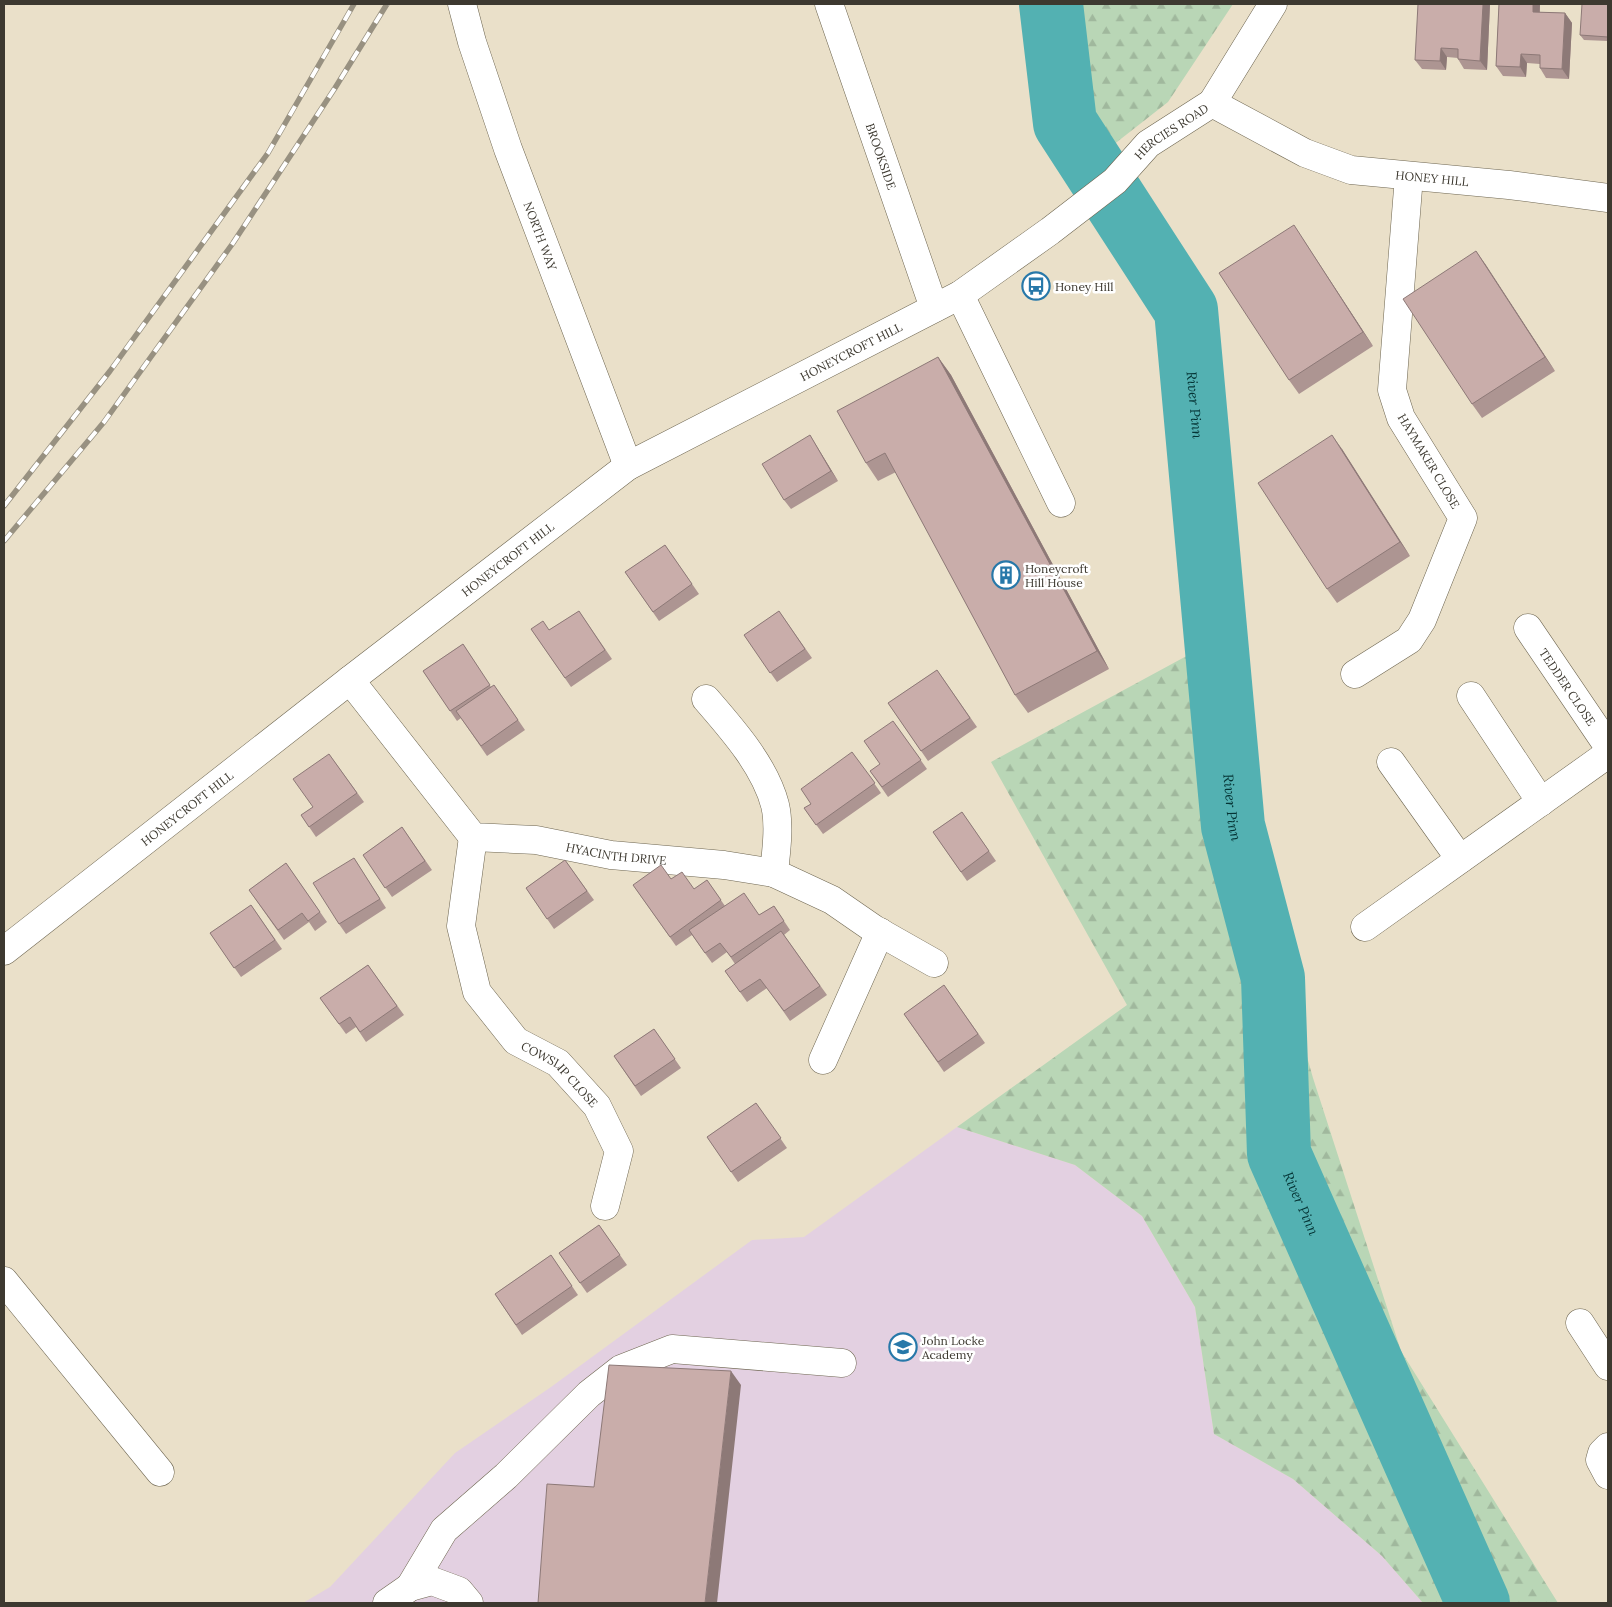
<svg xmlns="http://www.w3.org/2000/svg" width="1612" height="1607" font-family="Lora,serif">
<defs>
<pattern id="forest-firs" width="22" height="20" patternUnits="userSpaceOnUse" patternTransform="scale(1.25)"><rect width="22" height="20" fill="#b9d6b6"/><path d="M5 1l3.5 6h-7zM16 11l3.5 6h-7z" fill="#a0b89d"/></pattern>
</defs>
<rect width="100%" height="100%" fill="#eae0c9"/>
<!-- education -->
<path fill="#e3d0e1" d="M957 1127 1075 1165 1142 1216 1195 1307 1214 1434 1293 1479 1382 1556 1423 1603H303L330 1587 455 1453 551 1387 752 1240 804 1237Z"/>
<!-- forest -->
<path fill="url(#forest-firs)" d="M1051 4H1233L1168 102 1071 178Z
M1216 640 1244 833 1313 1078 1401 1351 1558 1603H1423L1382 1556 1293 1479 1214 1434 1195 1307 1142 1216 1075 1165 957 1127 1127 1005 991 762Z"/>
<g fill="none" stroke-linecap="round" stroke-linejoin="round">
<!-- river -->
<path stroke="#53b1b2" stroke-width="64" id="s1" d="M1051 4 1065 123 1186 310 1233 826 1273 978 1279 1154 1478 1603"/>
<!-- minor casing -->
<g stroke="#6e6651" stroke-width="29">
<g id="minor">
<path id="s2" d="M462 4 472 42 508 149 628 466"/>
<path id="s3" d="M829 4 934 308"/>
<path id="s4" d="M1212 103 1305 153 1351 170 1509 185 1608 198"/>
<path d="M960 295 1061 503"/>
<path id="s5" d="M1528 628 1608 746"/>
<path d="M1355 674 1409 640 1422 620 1463 518 1401 418 1392 390 1409 176"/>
<path id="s6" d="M350 680 473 837 536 840 611 855 724 865 774 873 832 900 874 929 934 963"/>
<path d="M1471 696 1541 802"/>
<path d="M706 699C732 729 765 766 775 805 780 826 776 852 774 873"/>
<path d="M1391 762 1460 859"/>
<path id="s7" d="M473 837 461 926 477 992 516 1041 558 1063 597 1106 619 1151 605 1206"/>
<path d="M1365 927 1608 754"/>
<path id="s8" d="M4 951 350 680 628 466 960 295 1050 231 1115 181 1148 144 1212 103 1273 4"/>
<path d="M823 1060 880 932"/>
<path d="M4 1281 160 1472"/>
<path d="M1580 1323 1608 1366"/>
<path d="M1608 1447 1602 1453 1600 1460 1608 1475"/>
<path d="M410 1587 444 1530 506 1476 589 1394 621 1369 672 1349 842 1363"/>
<path d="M387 1603 410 1587 432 1581 459 1591 469 1603"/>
</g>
</g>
<!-- minor -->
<use href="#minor" stroke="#fff" stroke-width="28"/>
<!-- rail casing -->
<g stroke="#989181" stroke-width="5.5">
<path id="rail" d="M4 506 110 371 268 153 354 4
M4 541 104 422 233 243 335 88 387 4"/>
</g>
<!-- rail -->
<use href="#rail" stroke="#fff" stroke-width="4" stroke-dasharray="11" stroke-linecap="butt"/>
</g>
<!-- wall -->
<path fill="#ad9592" d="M1490 4 1487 70 1464 69 1458 59V58L1447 57 1446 70 1422 69 1415 60Z
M1499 4H1540V12L1565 13 1572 23 1569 79 1546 78 1540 68V64L1527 63 1526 77 1503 76 1496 66Z
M1608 4V41L1584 40 1580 35Z
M1303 239 1373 346 1299 394 1289 380Z
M1476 251 1555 371 1482 418 1472 404Z
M938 357 951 375 1109 669 1028 713 1015 695 896 472 878 481 866 463Z
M810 435 816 445 838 481 791 509 784 500Z
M1342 449 1410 556 1337 603 1327 589Z
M665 545 699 594 659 621 625 572Z
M579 611 612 659 571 687 531 629 549 630Z
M779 611 812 658 777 682 744 635Z
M463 644 491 687 494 685 525 730 487 756 461 718 457 721 423 671Z
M937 670 977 727 928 761 888 703Z
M893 721 927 769 888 797 870 771 880 765Z
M852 752 881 793 823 834 804 808 811 804Z
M329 754 364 802 316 837 301 815 313 807Z
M962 812 996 861 967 881 933 832Z
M402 827 432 870 392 897 363 855Z
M354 858 386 908 346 934 339 924Z
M565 860 594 900 554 929 526 888Z
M286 863 327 922 315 931 309 922 284 940 249 890Z
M671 879 694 889 707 880 725 906 759 915 774 906 790 930 784 935 827 995 790 1021 767 988 747 1002 725 971 735 964 727 952 712 963 692 935 676 946 633 885Z
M251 905 282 949 241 977 210 933Z
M368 965 404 1015 366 1042 356 1027 346 1034 320 998Z
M944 985 985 1043 944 1072 904 1014Z
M654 1029 681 1068 641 1096 614 1056Z
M756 1103 787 1148 738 1182 707 1137Z
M599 1225 627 1265 587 1293 559 1253Z
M551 1255 578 1295 522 1335 495 1294Z"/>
<!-- shaded-wall -->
<path fill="#8d7977" d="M1483 4H1490L1487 70 1480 61Z
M1533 4H1540L1539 21 1533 12Z
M1565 13 1572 23 1569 79 1562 69Z
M1441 48 1447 57 1446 70 1440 61Z
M1521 54 1527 63 1526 77 1520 67Z
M1294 225 1303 239 1373 346 1363 332Z
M1476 251 1486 265 1555 371 1545 357Z
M938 357 951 375 1109 669 1097 651Z
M810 435 816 445 838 481 831 471Z
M1332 435 1342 449 1410 556 1400 542Z
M731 1371 741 1385 717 1603H705Z"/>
<!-- building -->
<path fill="#c9adaa" stroke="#8d7977" d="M1418 4H1483L1480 61 1458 59V49L1441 48 1440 61 1415 60Z
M1499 4H1533V12L1565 13 1562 69 1540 68V55L1521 54 1520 67 1496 66Z
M1582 4H1608V37L1580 35Z
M1294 225 1363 332 1289 380 1219 273Z
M1476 251 1545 357 1472 404 1403 299Z
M938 357 1097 651 1015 695 885 453 866 463 837 411Z
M810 435 831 471 784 500 762 464Z
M1332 435 1400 542 1327 589 1258 483Z
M665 545 692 584 653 612 625 572Z
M579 611 605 650 565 678 531 629 543 621 549 630Z
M779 611 805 649 770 673 744 635Z
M463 644 490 685 450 711 423 671Z
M937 670 970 718 921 751 888 703Z
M494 685 518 720 481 746 456 711Z
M893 721 921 760 882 787 870 771 880 764 864 741Z
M852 752 875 783 816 825 804 808 811 804 801 789Z
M329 754 357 793 309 827 301 815 313 807 293 779Z
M962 812 989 851 961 872 933 832Z
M402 827 425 861 385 888 363 855Z
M354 858 380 899 339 924 313 883Z
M565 860 587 891 547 919 526 888Z
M286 863 320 912 308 921 302 913 278 930 249 890Z
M661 865 671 879 682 872 694 889 707 880 721 900 670 937 633 885Z
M744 893 759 915 774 906 784 921 731 957 720 943 705 953 689 930Z
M251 905 275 940 234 968 210 933Z
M781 931 820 986 784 1011 760 979 740 992 725 971Z
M368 965 397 1006 360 1032 350 1017 339 1024 320 998Z
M944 985 978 1034 938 1062 904 1014Z
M654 1029 675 1059 635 1086 614 1056Z
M756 1103 781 1138 731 1172 707 1137Z
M599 1225 620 1255 580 1283 559 1253Z
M551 1255 572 1286 516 1325 495 1294Z
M609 1365 731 1371 705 1603H538L547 1484 594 1487Z"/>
<!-- icons -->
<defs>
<g id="bus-ring" transform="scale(1.4375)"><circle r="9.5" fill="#fff" stroke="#2778a9" stroke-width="1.5"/><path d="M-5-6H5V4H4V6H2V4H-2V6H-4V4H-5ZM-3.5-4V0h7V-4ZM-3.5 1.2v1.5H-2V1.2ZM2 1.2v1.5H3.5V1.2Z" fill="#2778a9"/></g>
<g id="building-ring" transform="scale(1.4375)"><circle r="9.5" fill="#fff" stroke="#2778a9" stroke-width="1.5"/><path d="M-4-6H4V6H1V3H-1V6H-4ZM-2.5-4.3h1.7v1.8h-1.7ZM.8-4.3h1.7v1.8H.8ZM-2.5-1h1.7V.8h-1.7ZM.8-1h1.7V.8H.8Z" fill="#2778a9"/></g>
<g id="school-ring" transform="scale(1.4375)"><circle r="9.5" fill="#fff" stroke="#2778a9" stroke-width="1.5"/><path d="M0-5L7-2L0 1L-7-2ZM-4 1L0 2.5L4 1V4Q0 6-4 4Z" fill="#2778a9"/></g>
</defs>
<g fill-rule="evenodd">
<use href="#bus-ring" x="1036" y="286"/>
<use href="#building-ring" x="1006" y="575"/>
<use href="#school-ring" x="903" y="1347"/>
</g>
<g text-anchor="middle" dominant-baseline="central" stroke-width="5" stroke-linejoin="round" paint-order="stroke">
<!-- street labels -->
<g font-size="12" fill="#3d3930" stroke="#fff">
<text stroke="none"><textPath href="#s8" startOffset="1432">HERCIES ROAD</textPath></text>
<text stroke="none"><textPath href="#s3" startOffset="161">BROOKSIDE</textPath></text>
<text stroke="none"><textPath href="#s4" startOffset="236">HONEY HILL</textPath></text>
<text stroke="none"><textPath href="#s2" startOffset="245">NORTH WAY</textPath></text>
<text stroke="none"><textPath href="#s8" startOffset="1041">HONEYCROFT HILL</textPath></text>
<text transform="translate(1429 461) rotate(59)">HAYMAKER CLOSE</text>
<text stroke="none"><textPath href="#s8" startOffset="638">HONEYCROFT HILL</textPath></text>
<text stroke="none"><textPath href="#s5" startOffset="71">TEDDER CLOSE</textPath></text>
<text stroke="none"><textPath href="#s8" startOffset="232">HONEYCROFT HILL</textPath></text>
<text stroke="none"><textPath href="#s6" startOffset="344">HYACINTH DRIVE</textPath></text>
<text stroke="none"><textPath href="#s7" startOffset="276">COWSLIP CLOSE</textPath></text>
</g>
<!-- poi labels -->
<g font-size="12" fill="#3d3930" stroke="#fff" text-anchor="start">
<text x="1055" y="286">Honey Hill</text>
<text x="1025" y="568">Honeycroft<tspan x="1025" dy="14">Hill House</tspan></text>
<text x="922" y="1340">John Locke<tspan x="922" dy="14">Academy</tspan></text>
</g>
<!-- water labels -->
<g font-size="14" font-style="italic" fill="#053435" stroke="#fff">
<text stroke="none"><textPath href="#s1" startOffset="438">River Pinn</textPath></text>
<text stroke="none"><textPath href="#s1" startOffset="842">River Pinn</textPath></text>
<text stroke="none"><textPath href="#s1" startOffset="1248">River Pinn</textPath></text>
</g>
</g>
<!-- border -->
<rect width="1612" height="1607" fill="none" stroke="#3d3930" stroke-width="10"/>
</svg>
